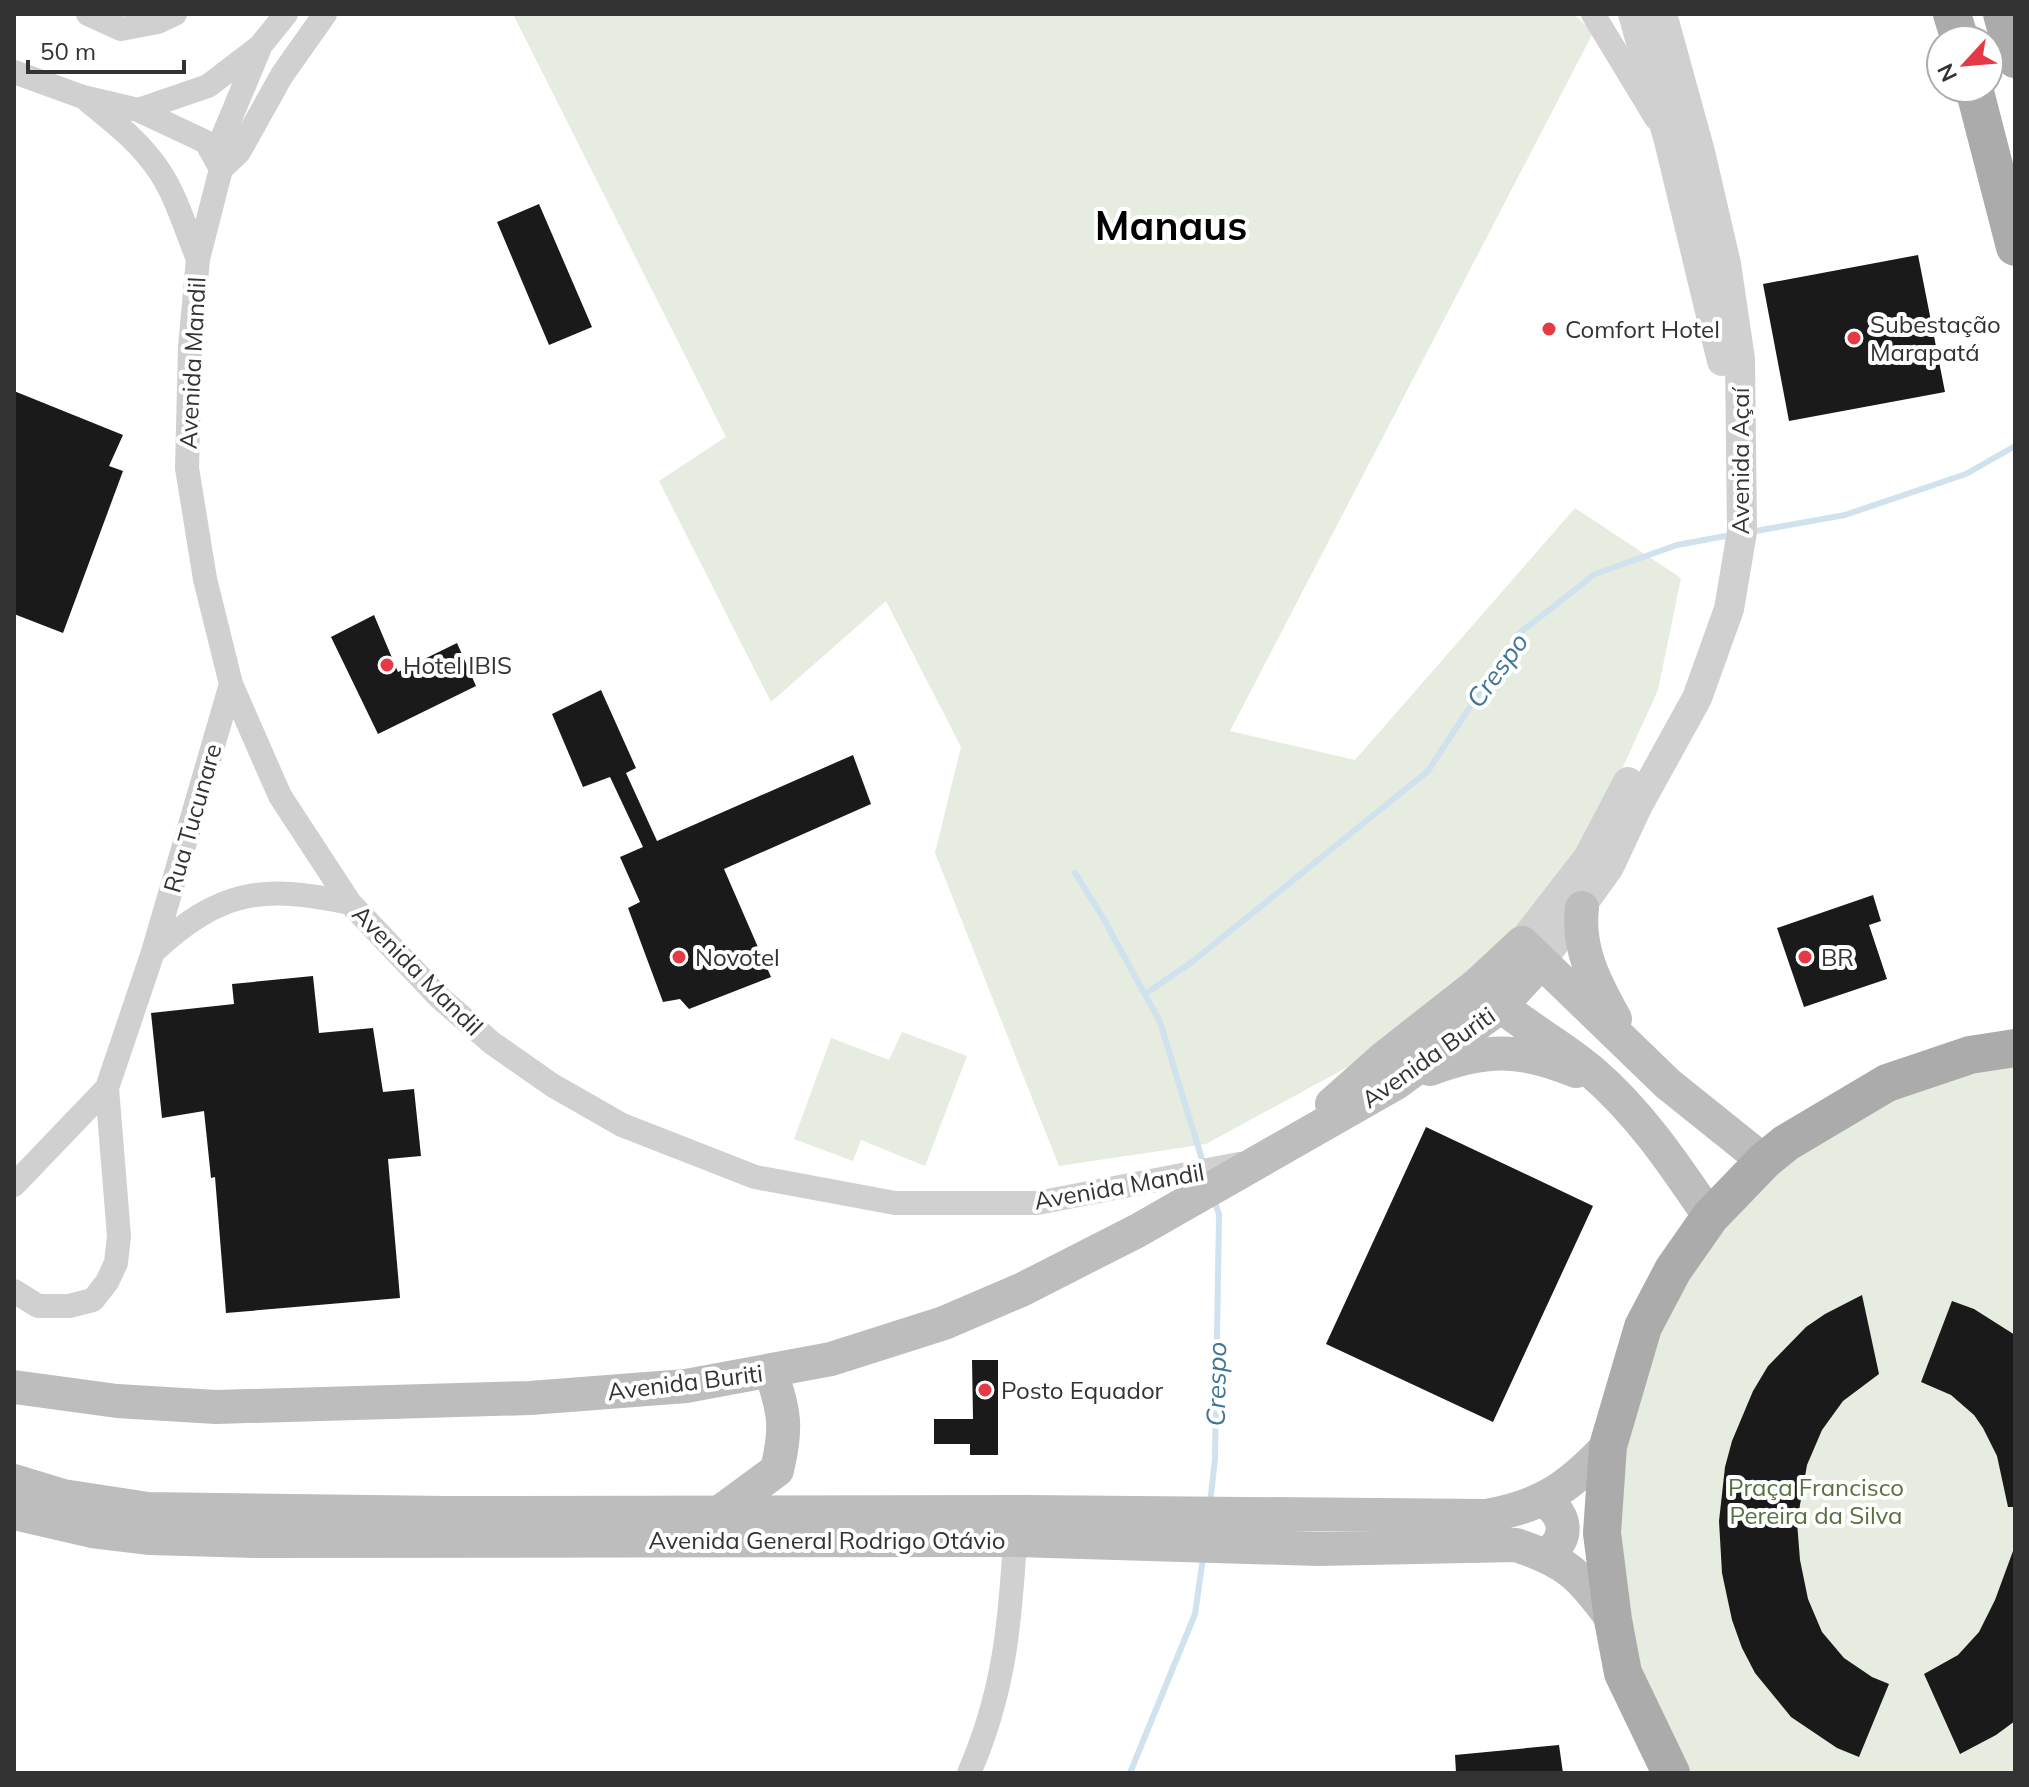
<svg xmlns="http://www.w3.org/2000/svg" width="2029" height="1787" font-family="Mulish,sans-serif">
<rect width="100%" height="100%" fill="#fff"/>
<!-- green -->
<path fill="#e6ecdf" d="M513 14H1574L1593 33 1230 731 1355 760 1575 508 1681 578 1658 690 1593 833 1498 949 1355 1063 1206 1144 1059 1166 935 853 961 747 886 601 771 702 659 481 726 437Z
M902 1032 967 1056 925 1166 861 1140 853 1161 794 1139 831 1038 889 1060Z
M2015 1066V1773H1689L1639 1673 1615 1509 1625 1426 1649 1347 1688 1273 1739 1207 1800 1152 1871 1109 1948 1079Z"/>
<g fill="none" stroke-linecap="round" stroke-linejoin="round">
<!-- stream -->
<path stroke="#cfe2ee" stroke-width="6" d="M1750 532 1845 515 1966 474 2015 446
M1075 873 1102 916 1160 1022 1204 1166
M1145 994 1192 962 1428 771 1517 635 1595 574 1677 545 1731 535
M1210 1503 1215 1459 1219 1214 1214 1200
M1130 1773 1195 1614 1203 1558"/>
</g>
<!-- building -->
<path fill="#1a1a1a" d="M539 204 592 327 549 345 497 222Z
M1918 255 1945 392 1789 421 1763 284Z
M14 391 123 435 109 466 123 471 63 633 14 614Z
M374 615 398 672 457 643 476 686 378 734 331 637Z
M601 690 636 768 626 773 657 841 853 755 871 804 724 869 771 977 689 1009 680 999 663 1002 628 908 640 902 620 857 643 847 610 777 583 787 552 714Z
M1873 895 1881 921 1869 925 1887 979 1804 1007 1777 928Z
M313 976 319 1033 373 1028 383 1092 414 1089 421 1156 388 1159 400 1298 226 1313 215 1177 211 1178 204 1111 162 1118 151 1013 234 1004 232 984Z
M1426 1127 1593 1206 1493 1422 1326 1344Z
M1862 1295 1879 1374 1843 1401 1822 1430 1807 1465 1797 1522 1800 1560 1808 1599 1822 1632 1844 1658 1872 1677 1889 1684 1859 1757 1837 1748 1791 1717 1755 1673 1742 1648 1732 1620 1722 1573 1719 1521 1725 1467 1732 1441 1753 1391 1768 1366 1806 1327 1825 1314Z
M1952 1301 1974 1309 2015 1335V1507H2008L1997 1456 1983 1428 1974 1415 1951 1395 1921 1382Z
M972 1360H998V1455H970V1444H934V1419H973Z
M2013 1551 2015 1552V1721L1996 1735 1960 1754 1924 1674 1958 1655 1979 1632 1995 1600Z
M1559 1745 1563 1773H1456L1455 1755Z"/>
<g fill="none" stroke-linecap="round" stroke-linejoin="round">
<!-- minor -->
<path stroke="#d0d0d0" stroke-width="24" d="M88 14 121 29 158 22 175 14
M286 14 261 45 223 136 221 169 198 259 190 347 187 468 205 579 231 684 280 796 350 903 440 998 492 1043 552 1085 622 1125 755 1177 895 1203H1037L1239 1164
M1593 14 1656 118
M14 72 83 97 138 110 206 142 221 169
M88 101C114 122 141 143 160 172 177 198 186 230 198 259
M138 110 208 86 259 47
M221 169 239 152 282 75 325 14
M153 952C220 890 262 884 350 903
M14 1185 107 1088
M14 1291 38 1306H69L93 1300 107 1282 116 1263 119 1236 107 1088 153 952 231 684
M969 1773C1004 1693 1010 1625 1015 1540"/>
<!-- tertiary -->
<path stroke="#d0d0d0" stroke-width="30" d="M1633 14 1669 141 1722 361
M1522 943 1588 858 1628 782
M1540 963 1609 867 1638 805 1697 698 1729 609 1742 532 1740 359 1726 264 1700 152 1662 14"/>
<!-- secondary -->
<path stroke="#bdbdbd" stroke-width="34" d="M1582 908C1577 949 1595 983 1615 1019
M1484 990C1515 1022 1557 1042 1591 1071 1640 1113 1674 1164 1710 1217
M1430 1069C1486 1048 1520 1048 1576 1071
M1332 1104 1385 1057 1478 984 1522 943 1668 1084 1764 1161
M14 1387 117 1401 216 1407 530 1398 686 1386 831 1359 944 1323 1021 1290 1137 1231 1396 1083 1500 1007 1540 963
M14 1481 63 1496 148 1509 447 1513 1028 1512 1486 1516C1543 1506 1569 1487 1608 1446
M1544 1500C1567 1516 1570 1538 1546 1555
M720 1512 777 1470C787 1428 785 1413 771 1372
M14 1513 92 1531 150 1538 254 1541 1015 1540 1318 1549 1516 1545C1568 1562 1581 1576 1613 1620"/>
<!-- primary -->
<path stroke="#ababab" stroke-width="38" d="M1952 14 1960 40
M2002 14 2015 59
M1974 88 2015 247
M1671 1773 1623 1673 1613 1620 1602 1533 1608 1446 1643 1327 1673 1270 1710 1217 1764 1161 1786 1143 1887 1083 1970 1055 2015 1048"/>
</g>
<!-- markers -->
<g fill="#e63946" stroke="#fff" stroke-width="3">
<circle cx="1549" cy="329" r="8"/>
<circle cx="1854" cy="338" r="8"/>
<circle cx="387" cy="665" r="8"/>
<circle cx="679" cy="957" r="8"/>
<circle cx="1805" cy="957" r="8"/>
<circle cx="985" cy="1390" r="8"/>
</g>
<g text-anchor="middle" dominant-baseline="central" stroke-width="8" stroke-linejoin="round" paint-order="stroke">
<!-- poi labels -->
<g font-size="24" fill="#333" stroke="#fff" text-anchor="start">
<text x="1870" y="324">Subestação<tspan x="1870" dy="28">Marapatá</tspan></text>
<text x="1565" y="329">Comfort Hotel</text>
<text x="403" y="665">Hotel IBIS</text>
<text x="695" y="957">Novotel</text>
<text x="1821" y="957">BR</text>
<text x="1001" y="1390">Posto Equador</text>
</g>
<!-- street labels -->
<g font-size="24" fill="#333" stroke="#fff">
<text transform="translate(192 363) rotate(-87)">Avenida Mandil</text>
<text transform="translate(1740 461) rotate(-90)">Avenida Açaí</text>
<text transform="translate(192 818) rotate(-74)">Rua Tucunare</text>
<text transform="translate(418 970) rotate(45)">Avenida Mandil</text>
<text transform="translate(1428 1057) rotate(-35)">Avenida Buriti</text>
<text transform="translate(1119 1186) rotate(-10)">Avenida Mandil</text>
<text transform="translate(685 1382) rotate(-7)">Avenida Buriti</text>
<text x="827" y="1540">Avenida General Rodrigo Otávio</text>
</g>
<!-- park labels -->
<g font-size="24" fill="#56703f" stroke="#fff">
<text x="1816" y="1487">Praça Francisco<tspan x="1816" dy="28">Pereira da Silva</tspan></text>
</g>
<!-- water labels -->
<g font-size="26" font-style="italic" fill="#3f7597" stroke="#fff">
<text transform="translate(1497 670) rotate(-54)">Crespo</text>
<text transform="translate(1216 1384) rotate(-89)">Crespo</text>
</g>
<!-- town labels -->
<g font-size="40" font-weight="bold" fill="#000" stroke="#fff">
<text x="1171" y="225">Manaus</text>
</g>
</g>
<!-- border -->
<rect width="2029" height="1787" fill="none" stroke="#333333" stroke-width="32"/>
<!-- north arrow -->
<g transform="translate(1965 64) rotate(244)"><circle r="38" fill="#ffffff" stroke="#adadad" stroke-width="2"/>
<path d="M0-6L14 30L0 20L-14 30Z" fill="#e63946"/>
<text y="-12" font-size="22" font-weight="bold" text-anchor="middle" fill="#333333">N</text>
</g>
<!-- scale -->
<path d="M28 60v12h156v-12" fill="none" stroke="#333333" stroke-width="4"/>
<text x="40" y="60" font-size="24" fill="#333333" stroke="#ffffff" stroke-width="6" paint-order="stroke">50 m</text>
</svg>
